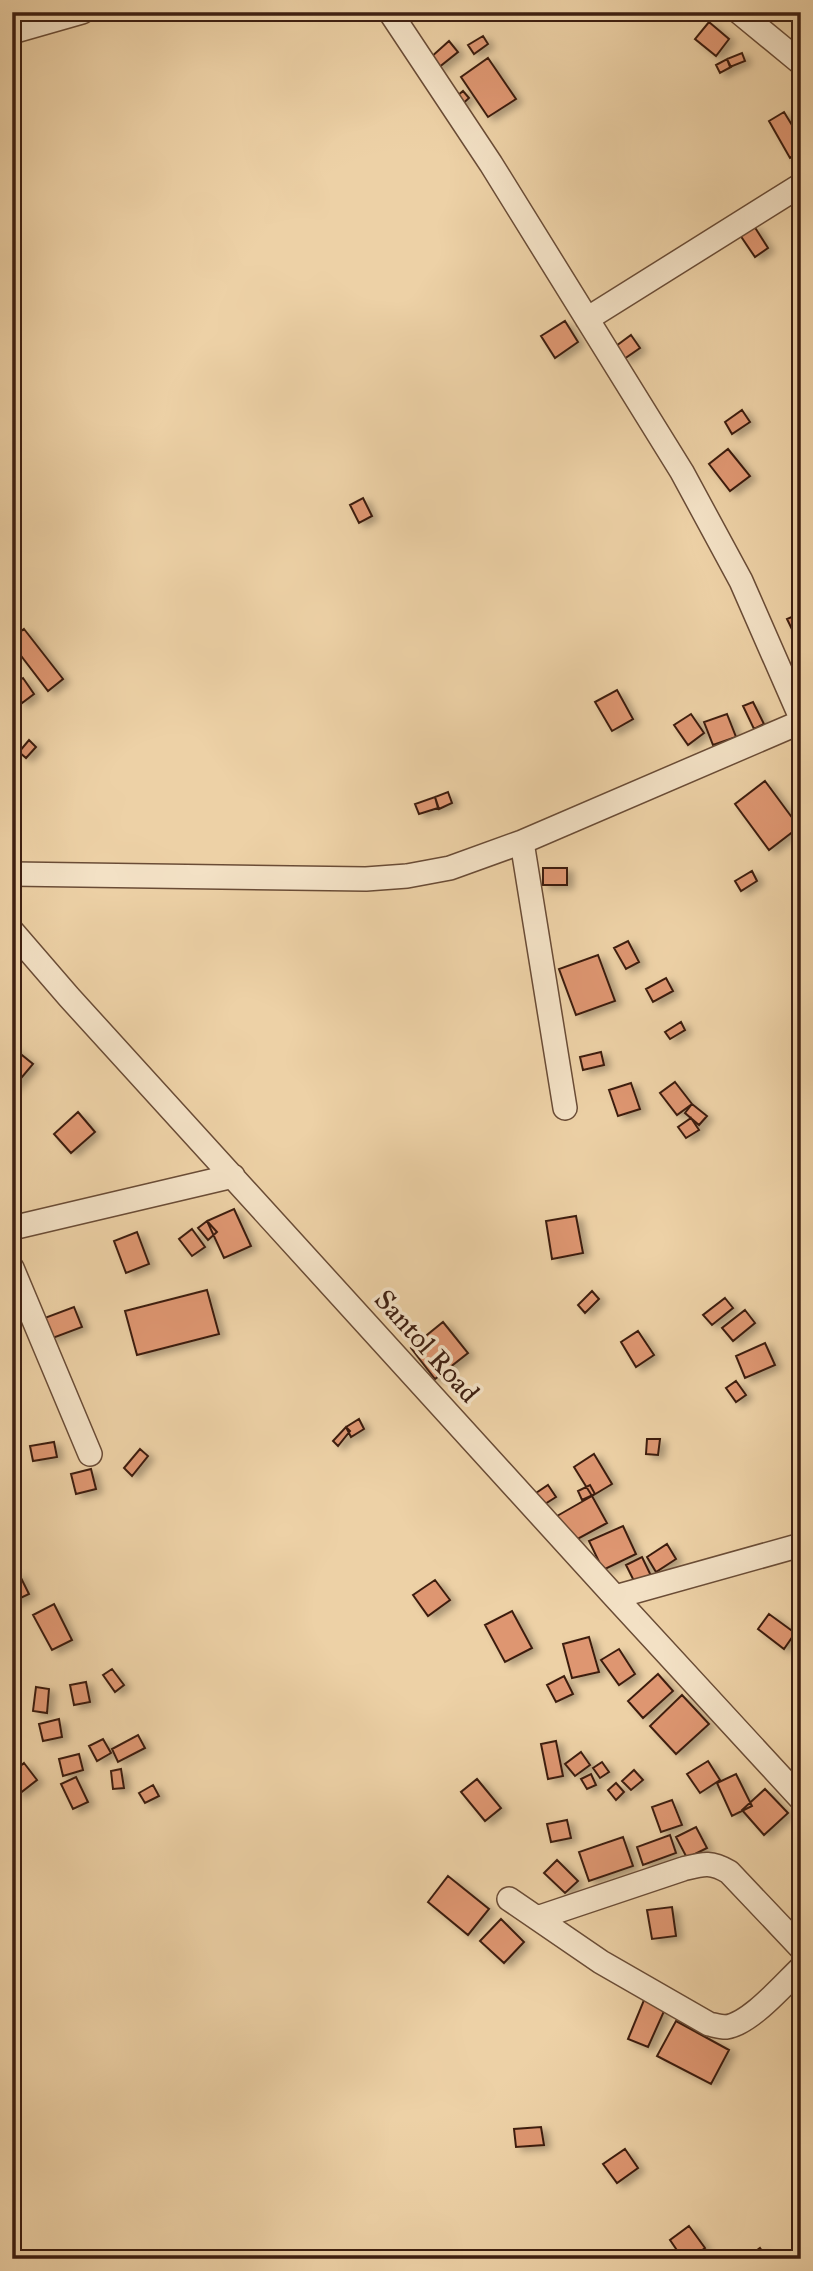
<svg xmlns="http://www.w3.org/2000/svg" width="813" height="2271" font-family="'IM FELL Great Primer',serif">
<defs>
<filter id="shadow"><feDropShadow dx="6" dy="3.5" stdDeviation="3.5" flood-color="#0004"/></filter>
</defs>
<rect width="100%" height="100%" fill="#edd1a6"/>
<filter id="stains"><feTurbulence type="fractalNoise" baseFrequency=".00286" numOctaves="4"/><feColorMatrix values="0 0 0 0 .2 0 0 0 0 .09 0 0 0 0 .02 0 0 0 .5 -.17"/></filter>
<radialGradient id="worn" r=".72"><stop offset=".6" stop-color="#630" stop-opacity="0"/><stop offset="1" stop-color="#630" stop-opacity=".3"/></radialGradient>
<!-- building -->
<path fill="#de9671" stroke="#3e1f11" stroke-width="2" filter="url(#shadow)" d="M709 22 729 39 716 56 695 39Z
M483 36 488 44 474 54 468 45Z
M449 41 458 52 438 68 430 58Z
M742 53 745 61 730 67 727 59Z
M488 58 516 99 488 117 461 77Z
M727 59 731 67 720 73 716 65Z
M463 91 469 98 458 108 451 101Z
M784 112 801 140V152L790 158 769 121Z
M754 226 768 248 755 257 740 235Z
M565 321 578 342 555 358 541 336Z
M631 335 640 348 624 359 616 346Z
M742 410 750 422 732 434 725 422Z
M728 449 750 476 730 491 709 464Z
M363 498 372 516 359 523 350 505Z
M801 613V648L787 619Z
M24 629 63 679 48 691 12 644V638Z
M23 678 34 694 22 703 12 689V685Z
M617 690 633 719 612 731 595 702Z
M753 702 764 724 754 729 743 706Z
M691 714 704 733 688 745 674 725Z
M727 714 736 737 713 745 704 722Z
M29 740 36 747 26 758 19 752Z
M765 781 799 827 769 850 735 804Z
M448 792 452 803 439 809 435 797Z
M435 797 438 808 419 814 415 804Z
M543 868H567V885H543Z
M752 871 757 881 741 891 735 881Z
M628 941 639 962 626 969 614 948Z
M598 955 615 1001 576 1015 559 969Z
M666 978 673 991 653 1002 646 989Z
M681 1022 685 1030 670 1039 665 1032Z
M12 1047 33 1064 12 1089Z
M601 1052 604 1065 583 1070 580 1057Z
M675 1082 692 1104 677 1115 660 1093Z
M631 1083 640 1109 618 1116 609 1090Z
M692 1104 707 1116 699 1125 685 1113Z
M78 1112 95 1132 71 1153 54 1134Z
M691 1118 699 1130 686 1138 678 1127Z
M234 1209 251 1246 224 1258 207 1221Z
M576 1216 583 1253 552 1259 546 1221Z
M207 1221 217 1232 208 1240 198 1228Z
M192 1229 205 1247 192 1256 179 1239Z
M137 1232 149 1264 126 1273 114 1241Z
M207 1290 219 1334 137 1355 125 1311Z
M592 1291 599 1299 585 1313 578 1305Z
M725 1298 733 1308 712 1325 703 1315Z
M74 1307 82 1327 50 1339 42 1319Z
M745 1310 755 1323 733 1341 722 1328Z
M443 1322 468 1353 435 1379 411 1348Z
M638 1331 654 1355 636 1367 621 1342Z
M765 1343 775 1365 745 1378 736 1356Z
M736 1381 746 1395 736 1402 726 1388Z
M359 1419 364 1429 351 1437 346 1427Z
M346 1427 350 1431 338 1446 333 1441Z
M647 1439H660L658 1455 646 1454Z
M54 1442 57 1457 33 1461 30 1446Z
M140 1449 148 1456 132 1476 124 1468Z
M594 1454 612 1484 592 1496 574 1467Z
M799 1464 801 1466V1479L793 1470Z
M91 1469 96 1489 76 1494 71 1474Z
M548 1485 556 1497 540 1507 533 1495Z
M590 1485 595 1494 582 1500 578 1491Z
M592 1496 607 1523 572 1542 557 1516Z
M623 1526 636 1554 603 1570 589 1541Z
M667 1544 676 1559 656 1572 647 1557Z
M642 1557 654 1582 638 1589 626 1565Z
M19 1574 29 1594 12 1602V1577Z
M435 1580 450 1600 428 1616 413 1595Z
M54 1604 72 1640 52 1650 33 1615Z
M512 1611 532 1648 505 1662 485 1625Z
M769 1614 795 1633 784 1649 758 1629Z
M589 1637 599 1672 572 1678 563 1644Z
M619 1649 635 1674 619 1685 601 1660Z
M112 1669 124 1685 115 1692 103 1675Z
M658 1674 673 1691 643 1718 628 1701Z
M564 1676 573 1694 556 1702 547 1685Z
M86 1682 90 1702 74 1705 70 1685Z
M36 1687 49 1689 47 1713 33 1711Z
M682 1695 709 1724 676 1754 650 1726Z
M59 1719 62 1737 43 1741 39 1724Z
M138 1735 145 1748 118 1762 112 1749Z
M103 1739 111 1753 97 1761 89 1746Z
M556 1741 563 1776 548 1779 541 1744Z
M581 1752 590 1765 575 1776 565 1764Z
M79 1754 83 1770 63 1776 59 1759Z
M708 1761 720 1780 700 1793 687 1774Z
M602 1762 609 1772 600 1778 593 1768Z
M24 1763 37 1780 19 1794 12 1785V1773Z
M121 1769 124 1788 113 1789 111 1771Z
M634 1770 643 1780 631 1790 622 1781Z
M591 1774 596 1785 587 1789 581 1779Z
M736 1774 752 1806 732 1816 717 1783Z
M76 1777 88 1802 73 1809 61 1784Z
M477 1779 501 1808 485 1821 461 1792Z
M616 1783 624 1792 616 1800 608 1790Z
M153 1785 159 1796 145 1803 139 1793Z
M765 1789 788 1813 764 1835 742 1810Z
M672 1800 682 1825 661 1832 652 1807Z
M567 1820 571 1838 551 1842 547 1824Z
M696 1827 707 1848 687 1858 676 1837Z
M670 1835 676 1853 643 1865 637 1847Z
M623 1837 633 1866 589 1881 579 1852Z
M557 1860 578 1881 565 1893 544 1873Z
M448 1876 489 1909 468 1935 428 1902Z
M672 1907 676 1936 652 1939 647 1910Z
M501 1919 524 1942 504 1963 480 1941Z
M644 2000 665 2009 648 2047 628 2039Z
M676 2021 729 2050 711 2084 657 2056Z
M541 2127 544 2145 516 2147 514 2129Z
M625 2149 638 2168 617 2183 603 2164Z
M689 2226 705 2248 690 2259H683L670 2240Z
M760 2248 768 2259H745Z"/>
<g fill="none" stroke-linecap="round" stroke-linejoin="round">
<!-- minor casing -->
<g stroke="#6a4c36" stroke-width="26">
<path id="minor" d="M390 12 491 164 682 472 741 581 801 718
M739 12 801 63
M12 32 82 12
M587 319 801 185
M522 842 565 1108
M12 874 366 879 407 876 450 868 522 842 801 722
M12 931 69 997 615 1597 801 1799
M12 1228 233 1176
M12 1268 90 1454
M615 1597 801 1545
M509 1899 601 1962 709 2024C714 2025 720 2027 726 2027 750 2024 783 1985 801 1968
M537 1918 683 1869C703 1864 710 1861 729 1872L801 1948"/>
</g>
<!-- minor -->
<use href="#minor" stroke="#f3e1c5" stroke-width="23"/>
</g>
<g text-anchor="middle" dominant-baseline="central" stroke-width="7" stroke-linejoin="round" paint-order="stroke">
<!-- street labels -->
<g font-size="28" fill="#3e1f11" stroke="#f3e1c5">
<text transform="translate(427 1346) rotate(48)">Santol Road</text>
</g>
</g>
<!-- margin -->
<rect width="813" height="2271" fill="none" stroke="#edd1a6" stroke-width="42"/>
<rect x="14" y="14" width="785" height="2243" fill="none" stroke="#3e1f11" stroke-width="3.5"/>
<rect x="21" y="21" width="771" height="2229" fill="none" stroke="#3e1f11" stroke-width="2"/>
<rect width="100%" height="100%" filter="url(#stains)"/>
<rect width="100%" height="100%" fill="url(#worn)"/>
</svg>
